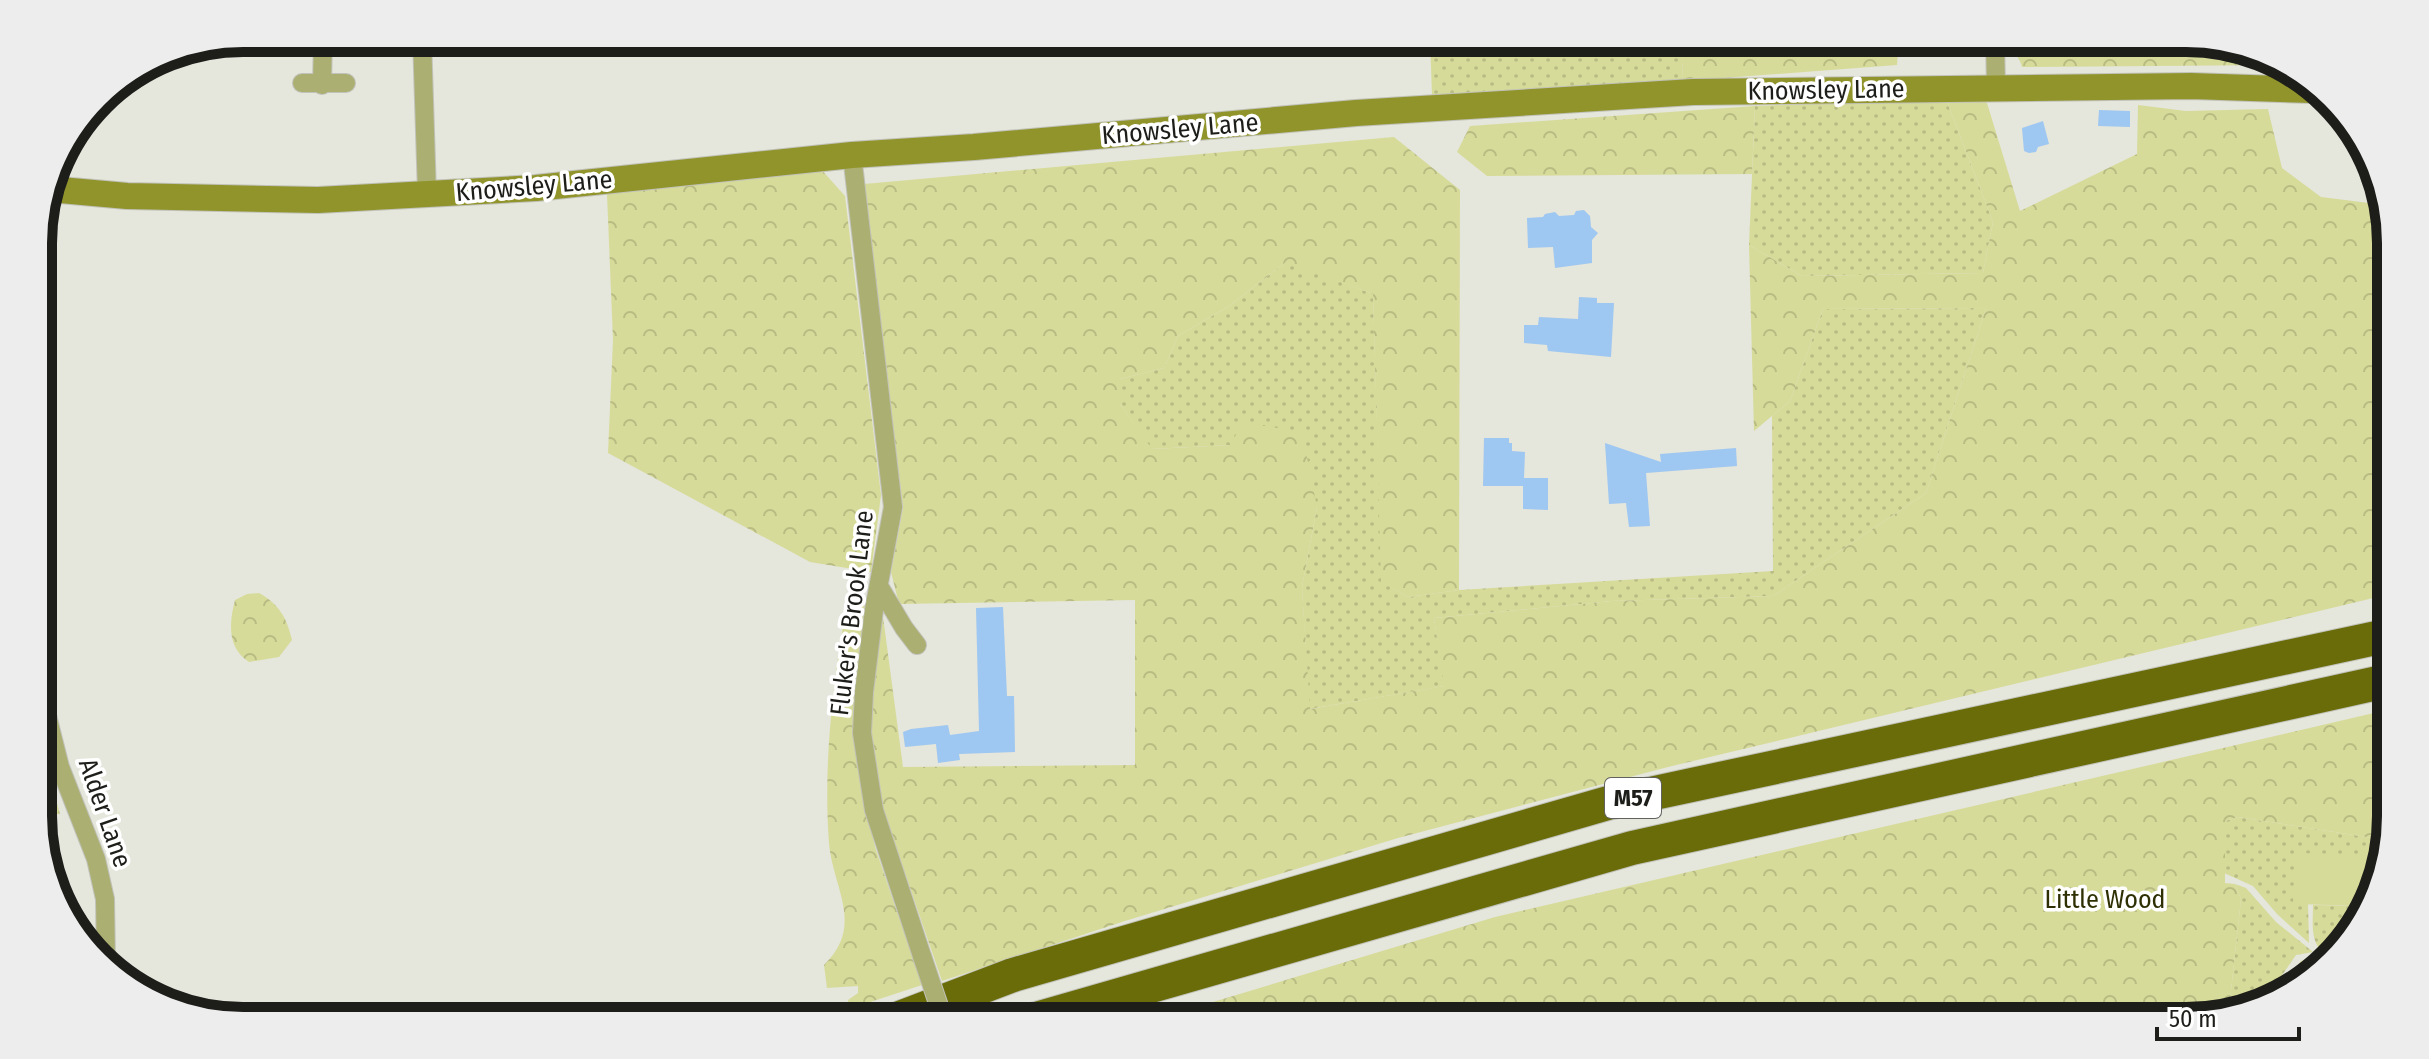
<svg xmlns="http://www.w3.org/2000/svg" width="2429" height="1059" font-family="'Fira Sans Condensed',sans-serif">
<defs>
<pattern id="grass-dots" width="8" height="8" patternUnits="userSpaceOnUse" patternTransform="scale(2)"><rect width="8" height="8" fill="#d7db99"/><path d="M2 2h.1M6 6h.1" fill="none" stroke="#b8bc83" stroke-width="1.8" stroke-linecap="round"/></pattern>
<pattern id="forest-crowns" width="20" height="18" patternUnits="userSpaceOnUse" patternTransform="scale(2)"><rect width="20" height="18" fill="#d7db99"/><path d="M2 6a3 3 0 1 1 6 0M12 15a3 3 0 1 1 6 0" fill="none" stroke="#b8bc83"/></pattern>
</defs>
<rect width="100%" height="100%" fill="#e5e6dc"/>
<!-- grass -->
<path fill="url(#grass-dots)" d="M1430 38H1681L1683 81 1432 95Z
M200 46 201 59H156L165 53Z
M1946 99 1993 222 1983 273 1802 276 1749 245 1755 106Z
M1287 261 1373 294 1382 582 1408 597 1459 590 1773 571 1772 416 1790 401 1823 309 1986 308 1926 493 1773 596 1612 601 1434 618 1445 686 1309 709 1302 587 1317 507 1230 445 1151 449 1120 404V379L1164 368 1178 336 1229 306Z
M40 742 60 814 40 815Z
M2238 817 2386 840 2376 894 2328 956C2309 945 2313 924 2313 905L2366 906 2293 903 2308 904 2309 943 2277 914 2253 886 2224 873 2225 821Z
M2235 884 2246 888 2276 922 2313 952 2296 955 2269 994 2229 1009 2241 899Z
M2314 957 2324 961 2310 979 2278 991 2301 961Z"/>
<!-- forest -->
<path fill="url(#forest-crowns)" d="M1681 38H1899L1897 65 1683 81Z
M2000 38H2186L2264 53 2279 65 2022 67C2019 55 2012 50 2000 47Z
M1946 99H1981L1987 103 2020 211 2137 154 2138 105 2186 111 2268 109 2282 168 2321 197 2385 205 2389 216 2390 594 1668 767 1398 838 1125 921 942 981 882 806 869 719 882 609 903 767 1135 765V600L899 604 891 572 903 508 864 184 1394 137 1460 190 1459 590 1408 597 1381 582 1373 294 1286 262 1229 306 1178 336 1164 368 1120 379V404L1152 449 1230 445 1244 421 1302 433 1317 507 1302 587 1310 709 1444 686 1434 618 1612 601 1773 596 1926 493 1986 308 1823 309 1790 401 1754 431 1749 245 1802 276 1983 273 1993 222Z
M1755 106 1752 174 1487 176 1457 152 1470 126Z
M820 168 845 196 881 495 871 572 810 562 608 453 613 340 607 194Z
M259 593C279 604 287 618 292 640L279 657 249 662C227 648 229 623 235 600L247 594Z
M847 603 864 605 867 612 866 809 876 850 922 985 849 1009 848 1000 858 993V986L827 988 824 965C865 925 833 889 829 843 823 763 833 682 847 603Z
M2391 709V816L2386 840 2238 817 2225 821V883L2235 884 2241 899 2229 1009 2199 1021H1150L1495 917Z"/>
<!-- garden -->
<path fill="#d7db99" d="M2295 853 2367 855 2366 906 2293 904Z"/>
<!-- building -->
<path fill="#9ec7f1" d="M2099 110 2130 111V127L2098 126Z
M2043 121 2049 144 2038 147 2036 152 2029 153 2024 151 2022 128Z
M1584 210 1590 216 1591 227 1598 233 1592 240V263L1555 268 1553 247 1528 248 1527 218 1543 217 1545 214 1555 212 1559 216 1574 215 1576 211Z
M1579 297 1597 298V303H1614L1611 357 1548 351 1547 345 1524 343V325H1538L1539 317 1578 319Z
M1484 438H1509V443H1512V451L1525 452 1524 478H1548V510L1523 509V486H1483Z
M1605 443 1661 462 1660 454 1736 448 1737 466 1646 473 1650 526 1629 527 1626 503 1609 504Z
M1003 607 1007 696H1014L1015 752 959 754 960 760 938 763 936 744 905 747 903 732 911 729 948 725 950 735 979 731 976 608Z"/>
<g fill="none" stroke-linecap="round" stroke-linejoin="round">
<!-- street casing -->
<g stroke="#c1c2b9" stroke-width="20">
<path id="street" d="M422 38 427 194
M1995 38 1996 87
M302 83H346
M322 85 323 38
M852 155 893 507 874 610 864 692 862 733 874 810 922 956
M879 586 904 628 917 645
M39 684 60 767 96 859 105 899 106 961"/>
</g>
<!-- secondary casing -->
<g stroke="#c1c2b9" stroke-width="28">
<path id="secondary" d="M49 189 127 196 318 200 536 188 852 155 974 147 1356 113 1693 92 2191 86 2312 90"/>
</g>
<!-- highway casing -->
<g stroke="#c1c2b9" stroke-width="36">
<path id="highway" d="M892 1021 1013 975 1608 803 2390 635
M1029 1021 1632 848 2391 680"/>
</g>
<!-- street -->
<use href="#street" stroke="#acaf72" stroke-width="18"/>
<!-- secondary -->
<use href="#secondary" stroke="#90942b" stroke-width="26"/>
<!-- highway -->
<use href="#highway" stroke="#696c08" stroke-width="34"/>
<!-- street-bridge casing -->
<g stroke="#c1c2b9" stroke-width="20" stroke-linecap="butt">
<path id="street-bridge" d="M922 956 944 1021"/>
</g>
<!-- street-bridge -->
<use href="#street-bridge" stroke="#acaf72" stroke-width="18"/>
</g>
<g text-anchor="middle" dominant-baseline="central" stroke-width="7" stroke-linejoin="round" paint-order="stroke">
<!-- shield labels -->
<rect fill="#fff" stroke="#61625f" stroke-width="2" x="1605" y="778" width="56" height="40" rx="6"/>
<g font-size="24" font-weight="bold" fill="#1d1e1a">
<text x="1633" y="798">M57</text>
</g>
<!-- street labels -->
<g font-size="26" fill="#1d1e1a" stroke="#fff">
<text transform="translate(1826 90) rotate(-1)">Knowsley Lane</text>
<text transform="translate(1180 129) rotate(-5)">Knowsley Lane</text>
<text transform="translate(534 186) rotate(-5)">Knowsley Lane</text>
<text transform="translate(852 613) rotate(-83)">Fluker's Brook Lane</text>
<text transform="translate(105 813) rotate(71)">Alder Lane</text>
</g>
<!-- park labels -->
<g font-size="26" fill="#2e3004" stroke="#fff">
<text x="2105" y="899">Little Wood</text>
</g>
</g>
<!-- crop -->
<path d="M0 0H2429V1059H0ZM243 52H2186A191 191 0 0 1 2377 243V816A191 191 0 0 1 2186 1007H243A191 191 0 0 1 52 816V243A191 191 0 0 1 243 52Z" fill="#ededed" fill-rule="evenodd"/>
<path fill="none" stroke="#1d1e1a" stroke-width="10" d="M243 52H2186A191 191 0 0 1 2377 243V816A191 191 0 0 1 2186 1007H243A191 191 0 0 1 52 816V243A191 191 0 0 1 243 52Z"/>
<!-- scale -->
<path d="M2157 1027v12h142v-12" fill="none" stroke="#1d1e1a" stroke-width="4"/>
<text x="2169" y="1027" font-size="24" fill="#1d1e1a" stroke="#ffffff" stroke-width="6" paint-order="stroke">50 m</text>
</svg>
